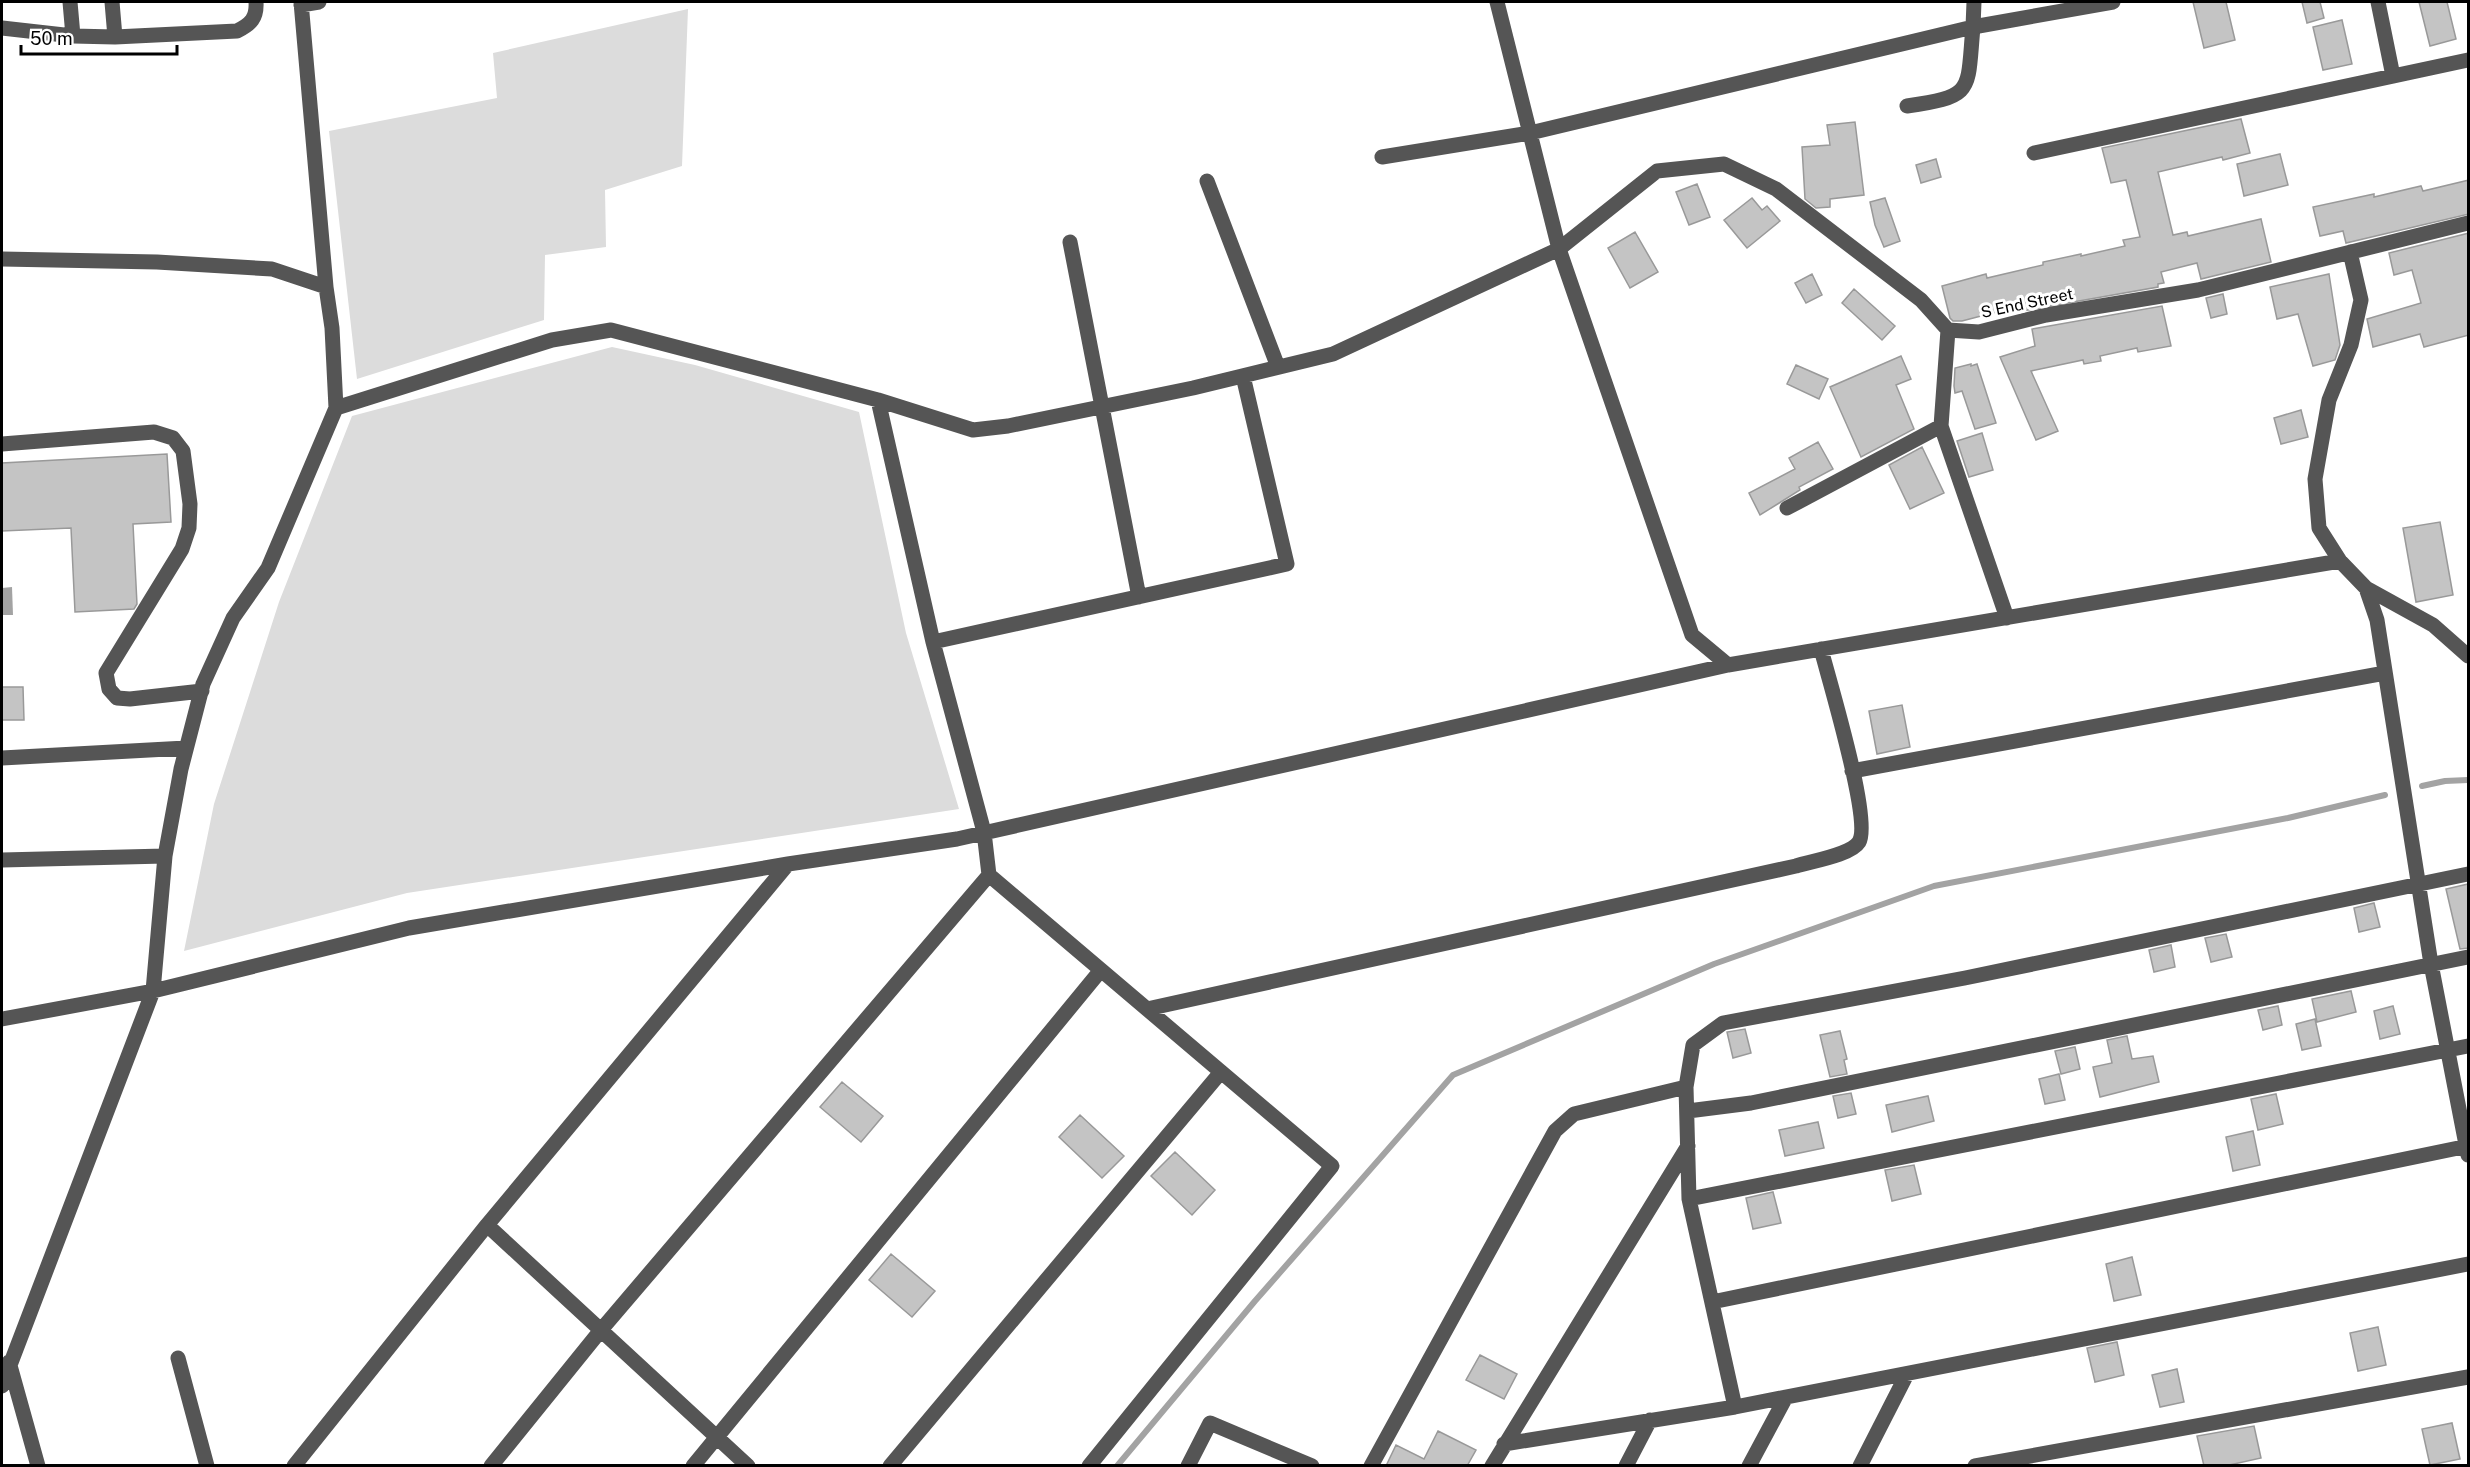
<svg xmlns="http://www.w3.org/2000/svg" width="2470" height="1467" font-family="'Public Sans',sans-serif">
<rect width="100%" height="100%" fill="#fff"/>
<!-- green -->
<path fill="#dcdcdc" d="M688 9 682 166 605 190 606 247 545 255 544 320 357 379 329 131 497 98 493 53Z
M612 347 695 365 859 412 906 633 959 809 407 893 184 951 214 804 279 602 352 416Z"/>
<!-- water -->
<path fill="#a3a3a3" d="M12 587 13 615H2V588Z"/>
<g fill="none" stroke-linecap="round" stroke-linejoin="round">
<!-- stream -->
<path stroke="#a3a3a3" stroke-width="6" d="M2422 786 2445 781 2468 780
M1117 1466 1255 1301 1453 1075 1714 964 1934 886 2288 818 2385 795"/>
</g>
<!-- building -->
<path fill="#c4c4c4" stroke="#999" stroke-width="1.5" d="M2193 2H2226L2235 40 2204 48Z
M2302 2H2320L2324 18 2307 23Z
M2419 2H2447L2456 39 2430 46Z
M2342 20 2352 64 2323 70 2313 27Z
M2241 119 2250 153 2223 160 2222 157 2158 172 2173 235 2187 232 2188 236 2261 219 2271 262 2201 279 2197 263 2161 272 2164 283 2158 284V287L2005 314 2004 310 1962 321H1953L1950 318 1942 286 1986 274 1987 278 2043 265V262L2081 254V256L2125 246 2123 240 2140 237 2126 180 2111 183 2102 148Z
M1855 122 1864 195 1830 199V207L1816 208 1805 199 1802 147 1830 145 1827 125Z
M2280 154 2288 185 2244 196 2237 164Z
M1936 159 1941 177 1921 183 1916 165Z
M2469 180V214L2346 243 2343 231 2320 236 2313 207 2374 194V197L2421 186 2423 191Z
M1697 184 1710 217 1689 225 1676 192Z
M1752 198 1762 210 1767 206 1780 221 1747 248 1724 220Z
M1885 198 1900 241 1884 247 1875 225 1870 202Z
M1635 232 1658 272 1630 288 1608 248Z
M2469 233V335L2424 347 2420 334 2373 347 2367 319 2421 303 2412 270 2394 275 2389 253Z
M1812 274 1822 295 1806 303 1795 283Z
M2329 274 2340 345 2335 360 2313 366 2298 314 2277 319 2270 287Z
M1854 289 1895 326 1882 340 1842 303Z
M2223 294 2227 314 2211 318 2206 298Z
M2162 306 2171 346 2138 352 2137 348 2100 356 2101 361 2084 364 2083 360 2031 371 2058 431 2036 440 2000 357 2035 346 2032 329Z
M1901 356 1911 379 1896 385 1914 429 1861 457 1830 387Z
M1971 364V366L1977 364 1996 423 1975 429 1962 391 1955 393 1954 386 1955 368Z
M1796 365 1828 379 1819 399 1787 384Z
M2301 410 2308 437 2281 444 2274 418Z
M1982 433 1993 470 1969 477 1957 441Z
M1818 442 1833 469 1799 487 1800 490 1760 515 1749 493 1795 469 1789 458Z
M1922 447 1944 493 1910 509 1889 465Z
M167 454 171 522 133 524 137 604 134 609 75 612 71 528 2 531V463Z
M2440 522 2453 595 2416 602 2403 528Z
M2 687H23L24 720H2Z
M1902 705 1910 747 1877 754 1869 711Z
M2468 884 2469 948 2460 949 2446 889Z
M2374 903 2380 927 2359 932 2354 908Z
M2226 934 2232 957 2211 962 2205 938Z
M2171 945 2175 967 2154 972 2149 950Z
M2351 991 2356 1012 2317 1022 2312 999Z
M2278 1006 2282 1025 2263 1030 2258 1010Z
M2393 1006 2400 1034 2380 1039 2374 1011Z
M2315 1019 2321 1046 2302 1050 2296 1024Z
M1745 1029 1751 1053 1733 1058 1727 1032Z
M1840 1031 1847 1059 1844 1060 1847 1074 1830 1077 1820 1035Z
M2127 1036 2132 1059 2153 1056 2159 1082 2100 1097 2093 1067 2112 1063 2107 1040Z
M2075 1047 2080 1069 2061 1074 2055 1051Z
M2059 1074 2065 1100 2045 1104 2039 1079Z
M842 1082 883 1116 861 1142 820 1107Z
M1851 1093 1856 1114 1838 1118 1833 1096Z
M2276 1094 2283 1124 2258 1130 2251 1099Z
M1928 1096 1934 1121 1892 1132 1886 1105Z
M1080 1115 1124 1156 1102 1178 1059 1137Z
M1818 1122 1824 1148 1785 1156 1779 1130Z
M2253 1131 2260 1165 2233 1171 2226 1137Z
M1175 1152 1215 1190 1192 1215 1151 1176Z
M1914 1165 1921 1194 1892 1201 1885 1170Z
M1773 1192 1781 1223 1753 1229 1746 1198Z
M891 1254 935 1291 912 1317 869 1280Z
M2132 1257 2141 1295 2114 1301 2106 1264Z
M2378 1327 2386 1365 2358 1371 2350 1333Z
M2117 1342 2124 1375 2095 1382 2087 1348Z
M1480 1355 1517 1374 1504 1399 1466 1380Z
M2177 1369 2184 1402 2160 1407 2152 1375Z
M2452 1423 2460 1459 2430 1465 2422 1429Z
M2254 1426 2261 1458 2225 1466H2204L2197 1436Z
M1438 1431 1476 1450 1467 1466H1386L1396 1445 1424 1459Z"/>
<g fill="none" stroke-linecap="round" stroke-linejoin="round">
<!-- minor -->
<path stroke="#555" stroke-width="15" d="M70 2 73 36
M1497 2 1559 249 1692 635 1728 665
M2378 2 2393 76
M301 5 319 2
M2 28 73 36 115 37 112 2
M115 37 237 31C251 24 257 18 256 2
M1907 106C1975 96 1967 92 1973 27L2113 2
M2034 153 2468 60
M1382 157 1530 133 1973 27 1974 2
M1207 181 1278 367
M1070 242 1139 597
M2350 252 2361 300 2351 345 2329 400 2315 479 2319 528 2340 561 2366 588 2377 620 2431 964 2468 1155
M2 259 157 262 272 269 326 287 301 2
M1948 330 1941 426 2007 618
M878 400 933 642 984 832 989 875 1332 1166 1089 1466
M336 408 552 340 611 330 878 400 973 430 1008 426 1193 388 1333 354 1559 249 1657 171 1724 164 1776 189 1921 300 1948 330 1979 332 2046 315 2198 290 2468 223
M2 444 154 432 173 438 183 451 190 504 189 528 182 549 106 673 109 689 117 698 130 699 202 691
M1787 508 1941 426
M2366 588 2433 625 2468 656
M933 642 1287 564 1243 376
M2 758 186 748
M1852 771 2385 673
M2 860 165 856
M1147 1009 1796 866C1812 861 1851 855 1859 842 1872 821 1829 680 1821 649
M2 1019 153 991 409 928 788 864 957 839 1728 665 2340 561
M1688 1111 1751 1103 2468 957
M1689 1199 2468 1046
M1712 1302 2468 1146
M178 1358 207 1466
M9 1362 38 1466
M2 1386 153 991 165 856 181 769 203 684 233 618 268 568 336 408 332 328 326 287
M1735 1407 1689 1199 1686 1087 1693 1045 1723 1023 1965 978 2468 874
M1504 1444 1735 1407 2468 1264
M294 1466 487 1225
M491 1466 601 1330 989 875
M693 1466 1101 970
M748 1466 487 1225 788 864
M890 1466 1221 1072
M1188 1466 1210 1423 1312 1466
M1371 1466 1555 1131 1574 1114 1686 1087
M1492 1466 1688 1146
M1626 1466 1650 1420
M1749 1466 1786 1397
M1860 1466 1907 1374
M1975 1466 2468 1377"/>
</g>
<g text-anchor="middle" dominant-baseline="central" stroke-width="6" stroke-linejoin="round" paint-order="stroke">
<!-- street labels -->
<g font-size="16" fill="#000" stroke="#fff">
<text transform="translate(2027 303) rotate(-12)">S End Street</text>
</g>
</g>
<!-- border -->
<rect width="2470" height="1467" fill="none" stroke="#000000" stroke-width="6"/>
<!-- scale -->
<path d="M21 45v9h156v-9" fill="none" stroke="#000000" stroke-width="3"/>
<text x="30" y="45" font-size="18" fill="#000000" stroke="#ffffff" stroke-width="4.5" paint-order="stroke">50 m</text>
</svg>
